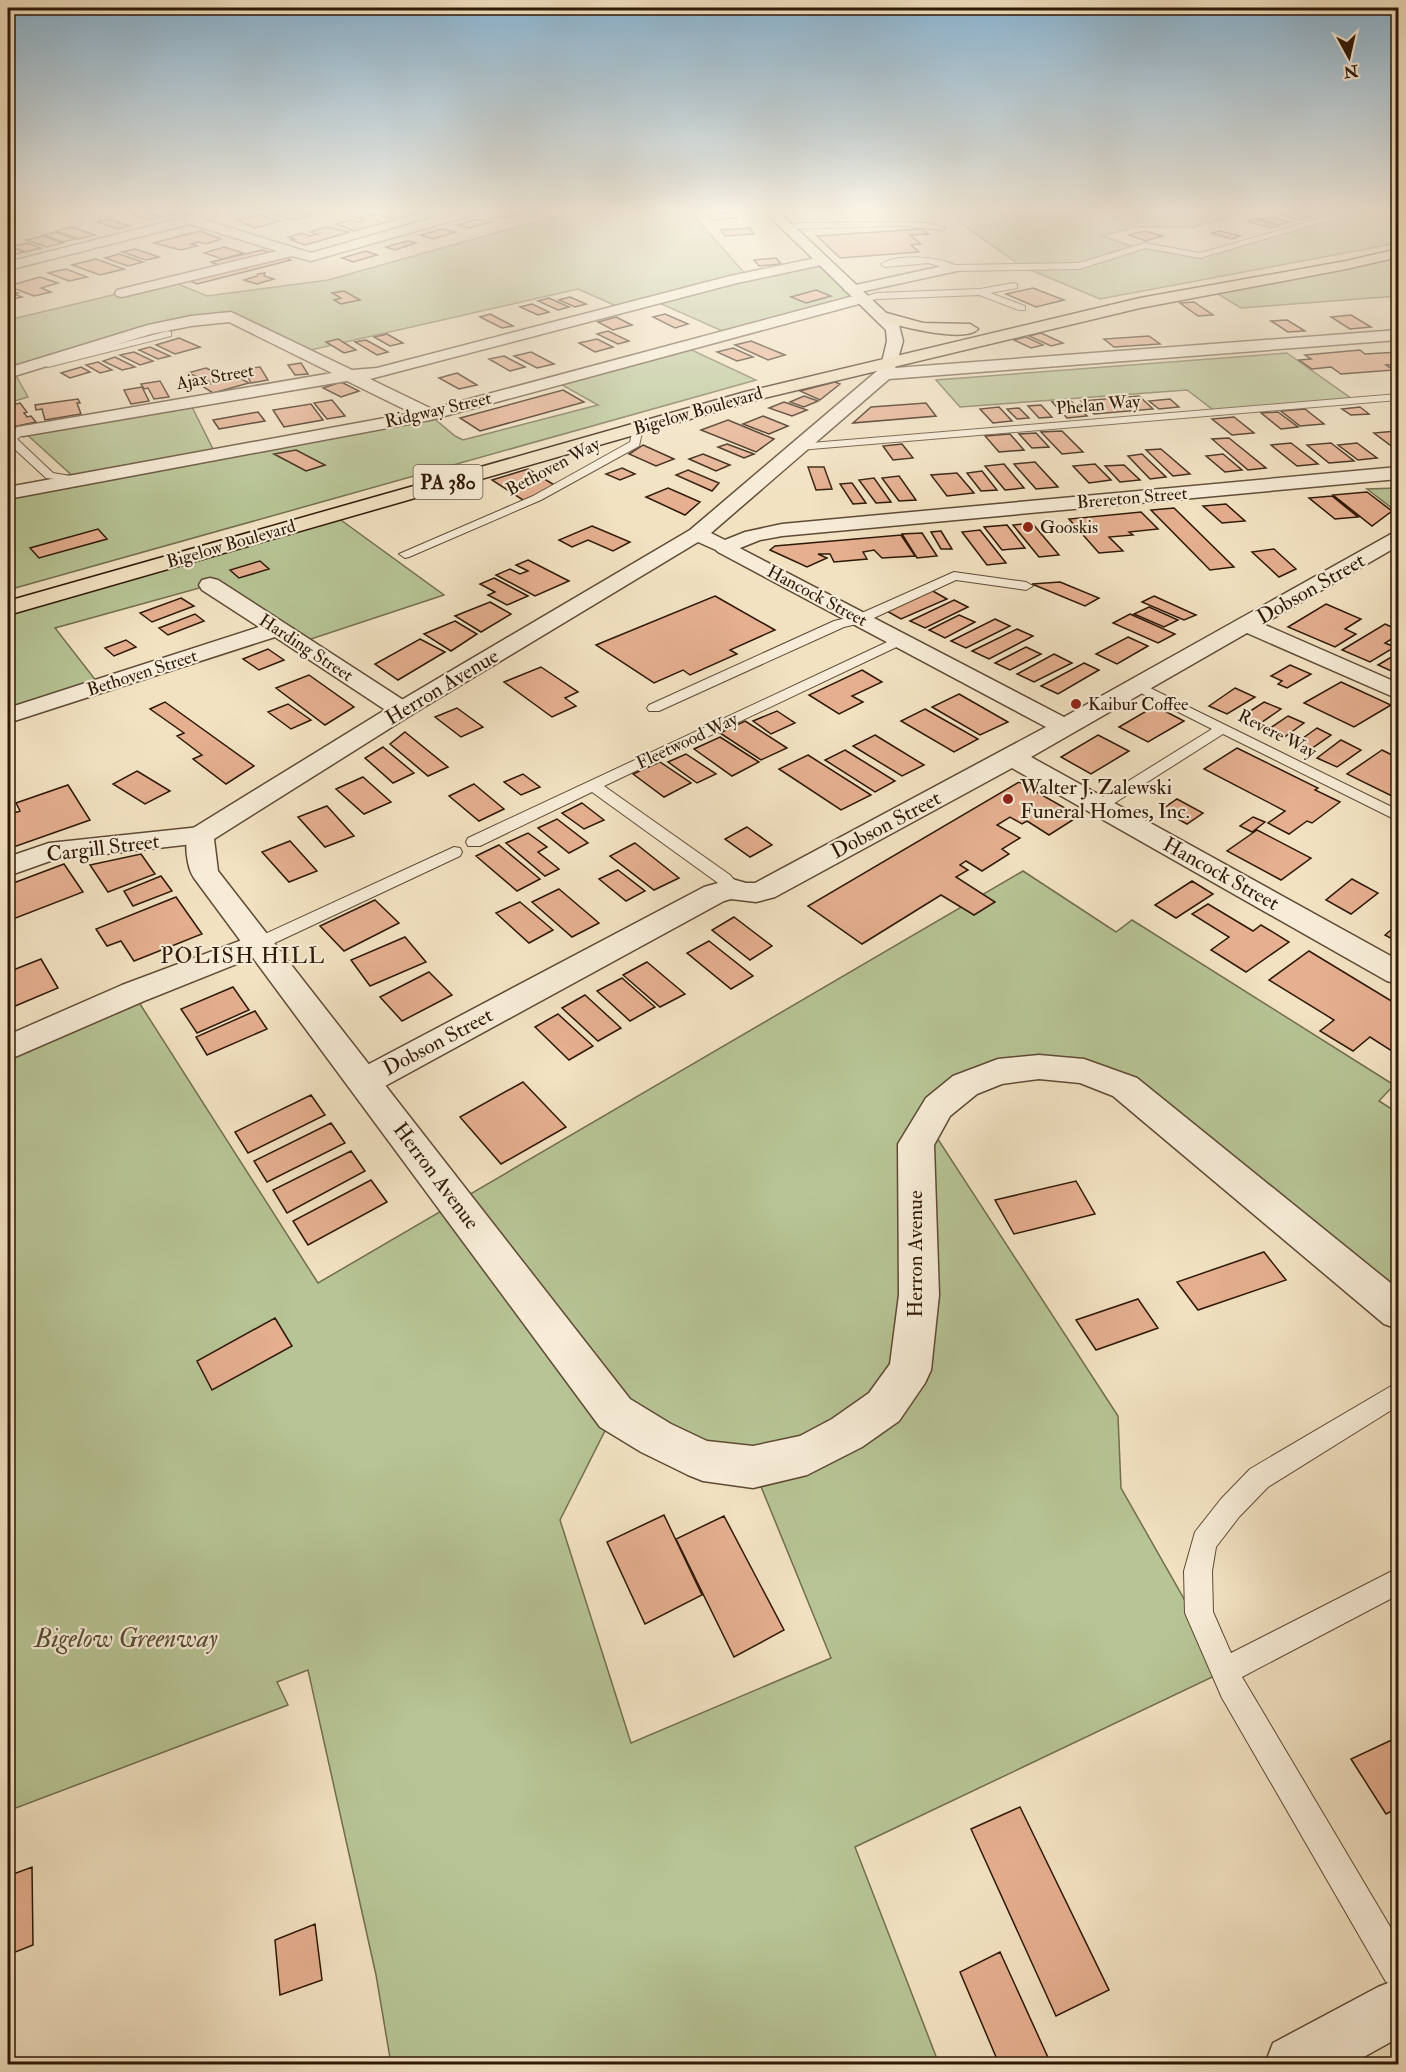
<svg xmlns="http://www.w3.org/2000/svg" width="1406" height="2072" font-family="'IM FELL Double Pica',serif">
<rect width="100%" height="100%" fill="#f2e2c2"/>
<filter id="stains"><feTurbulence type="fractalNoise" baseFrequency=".00333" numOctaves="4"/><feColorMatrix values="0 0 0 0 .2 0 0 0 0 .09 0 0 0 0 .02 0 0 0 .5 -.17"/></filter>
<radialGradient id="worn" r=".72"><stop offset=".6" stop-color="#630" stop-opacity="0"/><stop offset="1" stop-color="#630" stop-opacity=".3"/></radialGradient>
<!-- green -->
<path fill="#b7c495" stroke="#726e4e" stroke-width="1.5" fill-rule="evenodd" d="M574 211H690L747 276 821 261 861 299 729 334 655 301 623 309 578 289 302 352 231 317 191 321 14 372 28 397 8 403V320L171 281 207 296 328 280Z
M944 211H1254L1194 227H1135L1102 236 1137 248 1145 245 1200 256 1354 211H1398V243L1100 299 1021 266Z
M1398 253V296L1241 308 1210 289Z
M683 346 756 380 8 590V493L77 480 23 431 189 401 215 453 430 415 455 436 463 440 598 405 555 381Z
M1287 353 1355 401 1216 412 1187 390 960 407 936 380Z
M1398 488 1397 512 1367 489Z
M334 515 444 595 299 643 210 585 55 628 101 687 8 716V608Z
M1023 871 1116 932 1132 920 1394 1085 1379 1101 1398 1113V1312L1125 1087 998 1072 928 1124 1118 1416 1121 1488 1225 1671 855 1847 939 2064H391L376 1975 308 1670 277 1682 288 1705 8 1811V1048L133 993 318 1283ZM614 1413 753 1467 831 1658 631 1743 560 1520Z"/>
<!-- building -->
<path fill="#e5af90" stroke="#2e1806" stroke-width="1.5" d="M145 211H164L174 214 163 217Z
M282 211H325L302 214 309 216 294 220 270 214Z
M383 211H425L401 218Z
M505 211H518L523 213 504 218 493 215Z
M1290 211 1310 217 1299 220 1272 212Z
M142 212 160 217 149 220 131 214Z
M732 213 737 218 712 220 707 215Z
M372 214 397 219 354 231 336 224 350 220 358 222 365 220 358 218Z
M255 216H264L280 221 255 228 237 220Z
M1269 217 1289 222 1279 225 1260 219Z
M109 219 130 226 118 229 97 222Z
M477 219 490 222 470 228 458 225Z
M1255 219 1279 226 1271 228 1247 221Z
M72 227 95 235 79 239 56 231Z
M326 227 350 232 305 245 291 240 295 239 288 237 302 233 310 236 317 234 310 232Z
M750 228 754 234 725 236 721 230Z
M442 229 455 232 433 239 421 235Z
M922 229 929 234 910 235 921 244 911 245 919 252 840 258 817 236Z
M200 231 221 239 206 244 199 242 191 244 197 246 181 250 153 243Z
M1145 231 1162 236 1146 241 1129 235Z
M1220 231 1240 236 1232 239 1211 233Z
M55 232 75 239 63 242 44 235Z
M43 236 63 243 47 247 26 240Z
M407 241 416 243 395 250 386 247Z
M27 243 41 248 25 252 11 247Z
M8 246 24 252 8 256Z
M224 247 243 253 223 259 204 253Z
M135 249 159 257 146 260 122 252Z
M262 250 271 253 220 266 211 262Z
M366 251 377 255 353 262 342 258Z
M119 254 143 262 128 266 105 258Z
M282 256 291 260 197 284 188 280Z
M776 258 781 264 759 266 754 260Z
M96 259 124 269 100 275 72 265Z
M66 269 87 277 69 281 48 273Z
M265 273 264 276 274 279 257 284 244 280 257 276 258 274Z
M40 277 58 283 41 288 51 292 34 296 8 286Z
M1033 288 1064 300 1036 307 1006 294Z
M8 289 18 293 14 294 22 297 8 300Z
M816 290 831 296 806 303 791 297Z
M344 291 360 300 341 304 334 300 341 298 332 293Z
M570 297 586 304 575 307 559 300Z
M549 298 569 307 558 310 538 301Z
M1194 302 1213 315 1198 316 1180 303Z
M532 304 549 312 538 315 520 307Z
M490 314 513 326 502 328 480 317Z
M665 314 688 324 675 328 653 317Z
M1351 315 1371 327 1350 329 1331 317Z
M616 317 632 325 613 330 598 322Z
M1287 320 1305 331 1288 332 1271 321Z
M608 331 629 341 618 344 597 334Z
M1041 333 1063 343 1051 346 1029 336Z
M387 334 403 343 390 346 374 337Z
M1149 336 1160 344 1114 347 1104 339Z
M1026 337 1043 345 1031 348 1014 340Z
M179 338 200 347 175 354 156 345Z
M338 339 356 350 344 353 326 342Z
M597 339 613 347 595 352 579 343Z
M366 340 388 352 377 355 355 342Z
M751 341 785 355 768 360 735 345Z
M150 347 170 356 158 359 139 350Z
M733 348 753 357 737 361 717 352Z
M1360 350 1365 354 1398 352V364L1386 365 1394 370 1341 374 1331 367 1312 369 1299 360 1311 359 1305 355Z
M134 352 153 361 140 365 120 355Z
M531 352 554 364 537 368 514 356Z
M504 356 525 367 510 371 489 359Z
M115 357 135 367 122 370 103 361Z
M98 362 112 370 100 373 86 365Z
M301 363 308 374 295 375 288 365Z
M81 367 90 372 70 378 61 373Z
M260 367 268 380 251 383 244 369Z
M206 368 212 371 219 370 233 378 238 377 249 383 213 393 202 386 213 383 188 373Z
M457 373 477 385 459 389 439 378Z
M160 381 169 397 154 399 148 388 144 389 141 384Z
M341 382 359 391 341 397 323 388Z
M835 382 840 384 820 400 800 391Z
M142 387 149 401 131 404 124 390Z
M563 390 584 402 480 431 460 418Z
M804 396 818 401 804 407 790 402Z
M1139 396 1153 409 1094 414 1081 401Z
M78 399 80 403H77L81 414 45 420 42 409 36 410 35 405Z
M1170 399 1179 407 1159 409 1149 401Z
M332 400 345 416 327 419 314 403Z
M1071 401 1087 416 1067 418 1052 402Z
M784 402 807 410 792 416 769 408Z
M20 403 27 412 24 413 27 417 31 416 36 422 8 428V406Z
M926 403 936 416 853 423 871 407Z
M311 404 323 420 284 427 273 410Z
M1041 405 1052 417 1039 418 1028 406Z
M999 407 1012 421 993 423 980 409Z
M1360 407 1369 414 1351 415 1342 409Z
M1019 408 1029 418 1017 419 1007 409Z
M1305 409 1324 424 1300 426 1281 411Z
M258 412 265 421 219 429 213 420Z
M1278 412 1298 427 1281 429 1261 413Z
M763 416 788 426 769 434 743 424Z
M1234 417 1254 433 1232 435 1212 419Z
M728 420 774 439 756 452 701 430Z
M1062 431 1083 452 1062 454 1041 432Z
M1396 431 1398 433V451L1374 433Z
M1036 433 1049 447 1032 448 1019 434Z
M1010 434 1024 450 999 452 985 436Z
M1229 438 1266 468 1248 470 1212 439Z
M1291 443 1318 464 1297 466 1271 445Z
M1331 443 1354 461 1329 463 1307 445Z
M1357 443 1377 458 1358 460 1338 445Z
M727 444 754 454 744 458 718 447Z
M902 444 913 458 893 460 883 446Z
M643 445 674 459 656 466 629 454Z
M1161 449 1190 474 1173 476 1146 450Z
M296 450 325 465 306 471 274 454Z
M703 454 730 465 716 471 689 459Z
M1142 454 1166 477 1150 479 1128 456Z
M1223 454 1242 470 1225 472 1206 456Z
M1035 462 1058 487 1036 489 1014 464Z
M1004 464 1024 488 1005 490 985 466Z
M1095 464 1111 480 1089 483 1073 466Z
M1124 465 1140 480 1120 482 1105 466Z
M808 467H824L832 489 816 490Z
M622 468 635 474 620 480 606 474Z
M528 469 556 486 526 502 492 480Z
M688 470 719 483 712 491 676 475Z
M982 471 997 490 981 491 967 473Z
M957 473 974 493 947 496 931 475Z
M899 476 916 500 899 501 882 478Z
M874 478 891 502 876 503 859 480Z
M852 483 866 503 853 504 840 484Z
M668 488 700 502 685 515 646 497Z
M1367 492 1392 511 1372 526 1333 495Z
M1332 496 1358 517 1335 519 1309 498Z
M1226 504 1245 521 1222 523 1203 506Z
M1174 508 1234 567 1210 570 1151 510Z
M1141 512 1158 529 1129 532 1133 535 1109 537 1123 551 1099 553 1069 519Z
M1032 523 1059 555 1039 557 1013 525Z
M1007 525 1025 548 1002 550 984 527Z
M592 526 630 542 613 551 588 540 572 547 559 540Z
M98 529 107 539 39 558 30 548Z
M980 530 1006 563 987 565 962 532Z
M941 531 952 549H941L931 532Z
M922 533 937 556 917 558 902 534Z
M901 535 915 556 882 558 874 550 863 552 867 559 834 562 830 554H818L827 558 807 567 770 550 775 546Z
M1274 549 1296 569 1279 577 1252 552Z
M528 560 569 581 535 596 496 575 510 569 520 574 528 571 516 565Z
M260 561 269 569 239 578 230 570Z
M494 578 528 596 507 605 488 595 495 592 480 584Z
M1060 582 1099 598 1085 606 1032 584Z
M931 590 947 599 901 619 885 610Z
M715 596 775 630 730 650 737 654 690 675 683 670 654 683 596 645Z
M1154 596 1196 615 1184 620 1142 602Z
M181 598 194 606 152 622 140 613Z
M954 600 968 607 925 628 910 621Z
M490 602 511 614 481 632 455 616Z
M1326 604 1361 619 1345 629 1356 634 1335 647 1288 627Z
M1149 607 1178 620 1164 627 1134 614Z
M195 614 204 621 168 635 159 628Z
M1130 614 1175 634 1158 643 1113 623Z
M959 615 975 622 945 638 929 630Z
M995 619 1010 626 966 648 951 641Z
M455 621 477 634 451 651 424 634Z
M1385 624 1398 630V635L1385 643 1395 647 1370 662 1342 650Z
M1017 629 1033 636 989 659 972 651Z
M1128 637 1148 646 1117 664 1096 654Z
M420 639 445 652 398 680 375 664Z
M126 640 136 647 114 656 105 648Z
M1026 647 1041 654 1010 670 995 663Z
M268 649 284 660 259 670 243 659Z
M1398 653V674L1378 665Z
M1054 654 1072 663 1034 682 1017 674Z
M1084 663 1099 670 1058 694 1041 686Z
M1290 665 1311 674 1287 688 1278 684 1282 681 1271 676Z
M541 667 578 692 565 698 576 706 552 717 504 682Z
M862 670 882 682 852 696 863 702 839 714 809 695Z
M309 675 354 707 325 725 276 688Z
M1341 682 1391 705 1354 727 1304 703Z
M1235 688 1255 697 1227 714 1209 706Z
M959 694 1008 722 980 735 932 707Z
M165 702 254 766 226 784 193 759 202 755 177 736 184 733 150 709Z
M1264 702 1281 709 1255 727 1238 719Z
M288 704 311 720 291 729 268 712Z
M1155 706 1184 721 1148 742 1119 727Z
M457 708 483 727 461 737 435 717Z
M925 709 978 739 954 752 901 721Z
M777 711 795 723 771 734 753 721Z
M1288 716 1304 723 1279 741 1263 733Z
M745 721 787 748 761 760 720 733Z
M1317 728 1331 735 1305 753 1292 746Z
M405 732 448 767 428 776 390 744Z
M875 735 924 765 902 776 853 746Z
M1098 735 1129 751 1091 774 1061 757Z
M720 737 759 762 732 776 694 749Z
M1341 740 1361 750 1337 767 1317 758Z
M383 747 414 773 393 783 365 758Z
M1237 748 1318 788 1315 790 1340 802 1312 823 1307 821 1289 834 1268 823 1285 811 1204 769Z
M845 750 895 781 875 792 825 760Z
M1382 750 1398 758V799L1347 774Z
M686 754 716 774 697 783 668 762Z
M808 755 871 795 841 810 779 769Z
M660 762 691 783 664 797 633 774Z
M137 771 170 791 145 804 113 784Z
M523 774 540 787 521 795 504 782Z
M363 777 391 802 364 814 336 789Z
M1019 782 1079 816 1049 835 1027 821 1022 824 1010 817 997 825 1020 838 1002 849 1009 854 982 871 966 861 960 865 968 870 956 877 995 902 974 915 941 895 862 944 808 906Z
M474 784 504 809 479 821 449 796Z
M68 785 90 820 8 849V815L20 811 16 803Z
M1177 799 1203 813 1187 824 1161 810Z
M582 803 604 820 584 829 562 813Z
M327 806 354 836 325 847 298 817Z
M1253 817 1265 822 1252 832 1240 826Z
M557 819 588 843 569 853 538 828Z
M747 827 772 845 750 857 725 839Z
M1257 830 1311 858 1281 880 1227 851Z
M528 833 547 847 538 852 559 869 545 876 506 843Z
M290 841 317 871 289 882 262 852Z
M635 843 679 878 654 890 610 856Z
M499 845 540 879 517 891 476 856Z
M141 854 155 874 108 892 90 865Z
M64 864 83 892 8 921V885Z
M618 870 645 891 626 901 599 879Z
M161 876 172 891 133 906 124 891Z
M1352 879 1378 893 1351 914 1326 900Z
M1192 881 1213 894 1176 918 1155 905Z
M559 889 599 923 572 937 532 902Z
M176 897 202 934 134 961 121 941 107 946 96 929Z
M375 900 399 923 344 951 320 926Z
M520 902 553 930 529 943 496 913Z
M1208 904 1253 931 1261 925 1289 942 1246 972 1211 950 1229 937 1192 914Z
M734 917 772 946 750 960 712 930Z
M1398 924V942L1385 935Z
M405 937 426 962 370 986 351 960Z
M709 941 753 976 731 989 687 953Z
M1309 951 1398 1005V1055L1370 1037 1353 1051 1320 1031 1334 1020 1269 980Z
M41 959 58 988 8 1009V972Z
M647 962 685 994 660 1007 623 975Z
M429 972 452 995 402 1021 380 997Z
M622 978 655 1007 630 1021 597 991Z
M233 987 249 1010 197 1033 181 1009Z
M585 995 621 1028 598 1041 562 1008Z
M255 1011 267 1029 207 1055 196 1037Z
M558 1014 593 1046 569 1060 535 1027Z
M523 1082 566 1127 501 1164 460 1117Z
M311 1095 325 1115 248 1153 235 1132Z
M331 1123 345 1143 267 1182 254 1161Z
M351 1151 365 1171 287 1213 273 1190Z
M371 1180 387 1202 308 1245 293 1221Z
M1076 1181 1095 1214 1014 1234 995 1200Z
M1264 1252 1286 1280 1198 1310 1177 1282Z
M1138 1299 1158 1328 1096 1350 1076 1320Z
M275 1318 292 1346 212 1390 197 1361Z
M664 1515 702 1595 645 1624 607 1542Z
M724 1516 784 1630 734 1657 676 1539Z
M1398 1737V1808L1386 1814 1351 1759Z
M1020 1807 1109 1990 1056 2016 971 1829Z
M32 1867 33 1945 8 1955V1876Z
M315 1924 322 1980 280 1995 275 1940Z
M1000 1952 1051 2064H999L960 1972Z"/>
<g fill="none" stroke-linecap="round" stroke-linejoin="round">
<!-- service casing -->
<g stroke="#5f4a35" stroke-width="2">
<path id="service" d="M1346 211H1360L1200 258 1145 248 1080 269 952 271 929 263 885 267 881 264C897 254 937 256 954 265L1079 263 1145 243 1200 253Z
M903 222 929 223 946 228 942 230 903 226 787 229 783 227 800 223Z
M1014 283 1017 284V288L990 293 1025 306V310H1019L979 295 877 299 861 302 857 299 877 293 980 289Z
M168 331 171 332V336L48 367 43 364Z
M1398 394V400L799 450 793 447 799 444Z
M638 425 643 428 639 446 541 500 409 557 405 558 399 554 533 496 630 442 633 428Z
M23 428 28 431 17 439 53 473 82 478V482L46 478 8 443V434Z
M954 572 1026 582 1033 586 1026 590 956 580 865 622 844 627 659 711H649L647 708 649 705 834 621 855 616Z
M900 636 905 637 907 640 905 643 604 786 730 875 741 888 738 892H726L718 883 592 792 480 846H468L466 842 468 838Z
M1138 682 1398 810V821L1223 734 1105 809H1093L1091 806 1093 803 1212 729 1133 689 1131 686 1133 683Z
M454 847 460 848 462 852 460 856 264 948H252L249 944 252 940Z
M1398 1382V1406L1268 1487 1239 1517 1216 1547 1212 1571 1213 1612 1231 1653 1398 1568V1595L1242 1677 1398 1940V1986L1386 1982 1222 1698 1185 1613 1184 1571 1195 1532 1221 1499 1250 1469Z"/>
</g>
<!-- minor casing -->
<g stroke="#5f4a35" stroke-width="3">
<path id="minor" d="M209 211 216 215 205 220 311 253 456 211H477L476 214 311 261 292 256 122 297 117 296 115 293 117 290 277 251 190 224 8 270V262Z
M821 257 826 258 828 261 826 264 737 283 370 379 432 409 861 294 866 296 869 299 866 302 430 420 8 499V487L412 413 347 381 23 436 17 435 14 431 17 427 23 426 332 373 229 322 191 326 151 334 8 378V368L148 325 191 316 231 312 352 370 377 368 730 276Z
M952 264 959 268 957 271 851 294 844 290 851 286Z
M1398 532V546L1263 624 1398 683V699L1247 633 1031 757 1398 960V984L1387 981 1012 768 775 897 756 902 731 899 724 901 376 1091 364 1095 352 1091 347 1082 352 1073 704 887 732 879 746 883H755L1046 727 718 552 714 548 718 544 725 542 732 544 1064 717 1391 534Z
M210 578 218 580 411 705 415 710 411 715 402 718 393 715 275 637 8 723V708L259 627 202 590 199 585 202 580Z
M200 827 210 830 214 836 210 842 53 860 8 876V857L49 843Z
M258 934 269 937 273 944 269 951 144 1001 8 1060V1035L122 985Z
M1398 1979V2038L1351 2064H1265L1273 2043 1378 1987Z"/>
</g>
<!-- tertiary casing -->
<g stroke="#5f4a35" stroke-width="3">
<path id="tertiary" d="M1398 330V340L889 379 711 533 725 540 745 532 782 524 1398 467V479L782 536 760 540 725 554 698 542 411 715 214 839 218 871 630 1399 671 1424 707 1441 753 1446 800 1436 832 1419 869 1393 890 1364 899 1295 898 1144 926 1098 953 1076 998 1059 1039 1055 1084 1059 1137 1078 1398 1289V1329L1384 1324 1113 1096 1080 1083 1039 1079 1002 1084 977 1094 950 1116 934 1145 939 1295 931 1370 925 1383 899 1421 862 1447 807 1475 753 1488 703 1481 688 1475 641 1452 600 1427 194 878C187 868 183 841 190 830L393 705 690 530 877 371 884 358H896L898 362 895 368Z"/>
</g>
<!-- secondary casing -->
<g stroke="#2e1806" stroke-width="3">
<path id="secondary" d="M764 211H778L899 325 903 341 896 366H884L882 362 887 341 886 330Z"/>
</g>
<!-- primary casing -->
<g stroke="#2e1806" stroke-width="3">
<path id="primary" d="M1398 249V257L1346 269 1140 308 756 400 8 615V601L745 392 1140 298 1346 261Z
M883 312 923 323 970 324 978 329C965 344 896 325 878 320L875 317Z"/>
</g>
<!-- service -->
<use href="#service" fill="#f7ecd7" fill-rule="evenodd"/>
<!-- minor -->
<use href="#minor" fill="#f7ecd7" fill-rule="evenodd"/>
<!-- tertiary -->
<use href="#tertiary" fill="#f7ecd7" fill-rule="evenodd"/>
<!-- secondary -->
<use href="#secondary" fill="#f7ecd7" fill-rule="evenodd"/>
<!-- primary -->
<use href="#primary" fill="#f2e2c2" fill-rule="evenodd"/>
</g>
<!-- sky -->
<linearGradient id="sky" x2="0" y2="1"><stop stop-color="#8ab7d6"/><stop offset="0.42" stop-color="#f9f2e4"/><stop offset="1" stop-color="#f9f2e4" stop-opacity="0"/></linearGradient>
<rect width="1406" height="501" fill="url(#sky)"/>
<!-- markers -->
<g fill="#8f2418" stroke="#f7ecd7" stroke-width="2">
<circle cx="1028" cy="527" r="6"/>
<circle cx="1076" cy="704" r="6"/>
<circle cx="1008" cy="799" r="6"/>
</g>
<g text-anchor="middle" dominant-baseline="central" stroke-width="4.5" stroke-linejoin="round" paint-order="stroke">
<!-- far-street labels -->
<g font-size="18" fill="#2e1806" stroke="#f7ecd7">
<text transform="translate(215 377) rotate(-10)">Ajax Street</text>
<text transform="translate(1098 405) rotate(-5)">Phelan Way</text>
<text transform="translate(438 410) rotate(-13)">Ridgway Street</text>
<text transform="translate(698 411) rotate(-16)">Bigelow Boulevard</text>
<text transform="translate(553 467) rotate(-28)">Bethoven Way</text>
<text transform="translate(1132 498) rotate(-5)">Brereton Street</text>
<text transform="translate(231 544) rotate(-16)">Bigelow Boulevard</text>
<text transform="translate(817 596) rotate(28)">Hancock Street</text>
<text transform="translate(306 648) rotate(33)">Harding Street</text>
<text transform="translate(142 673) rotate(-18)">Bethoven Street</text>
<text transform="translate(1277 734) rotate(27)">Revere Way</text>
<text transform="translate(687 741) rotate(-25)">Fleetwood Way</text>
</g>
<!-- far-poi labels -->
<g font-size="18" fill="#2e1806" stroke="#f7ecd7" text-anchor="start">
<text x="1040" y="527">Gooskis</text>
<text x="1088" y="704">Kaibur Coffee</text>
</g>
<!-- shield labels -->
<rect fill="#f7ecd7" stroke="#6a5845" stroke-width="1.5" x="413.5" y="465" width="69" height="34" rx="4.5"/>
<g font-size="20" font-weight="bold" fill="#2e1806">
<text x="448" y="482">PA 380</text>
</g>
<!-- street labels -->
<g font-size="21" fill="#2e1806" stroke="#f7ecd7">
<text transform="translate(1311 589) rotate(-30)">Dobson Street</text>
<text transform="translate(442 687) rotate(-31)">Herron Avenue</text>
<text transform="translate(886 825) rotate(-28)">Dobson Street</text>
<text transform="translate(103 848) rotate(-7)">Cargill Street</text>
<text transform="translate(1221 874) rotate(29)">Hancock Street</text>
<text transform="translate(438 1042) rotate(-28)">Dobson Street</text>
<text transform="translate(436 1176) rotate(53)">Herron Avenue</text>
<text transform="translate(915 1254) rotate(-90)">Herron Avenue</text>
</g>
<!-- poi labels -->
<g font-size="21" fill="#2e1806" stroke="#f7ecd7" text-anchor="start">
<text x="1020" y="787">Walter J. Zalewski<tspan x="1020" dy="24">Funeral Homes, Inc.</tspan></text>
</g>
<!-- neighbourhood labels -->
<g font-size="22" letter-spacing="1.5" fill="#2e1806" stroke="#f7ecd7">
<text x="243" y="956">POLISH HILL</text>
</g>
<!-- near-park labels -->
<g font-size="26" font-style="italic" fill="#574c31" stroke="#f7ecd7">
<text x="126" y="1639">Bigelow Greenway</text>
</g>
</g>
<!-- margin -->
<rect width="1406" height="2072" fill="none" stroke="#f2e2c2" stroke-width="30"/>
<rect x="9" y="9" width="1388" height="2054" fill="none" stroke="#2e1806" stroke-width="3"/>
<rect x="15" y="15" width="1376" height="2042" fill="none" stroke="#2e1806" stroke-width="1.5"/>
<!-- north arrow -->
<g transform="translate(1349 57) rotate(172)" stroke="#f7ecd7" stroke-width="4.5" paint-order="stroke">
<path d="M0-4.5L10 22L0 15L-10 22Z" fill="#2e1806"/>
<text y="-9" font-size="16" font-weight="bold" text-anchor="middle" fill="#2e1806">N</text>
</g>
<rect width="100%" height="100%" filter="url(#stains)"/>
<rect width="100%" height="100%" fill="url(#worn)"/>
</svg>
